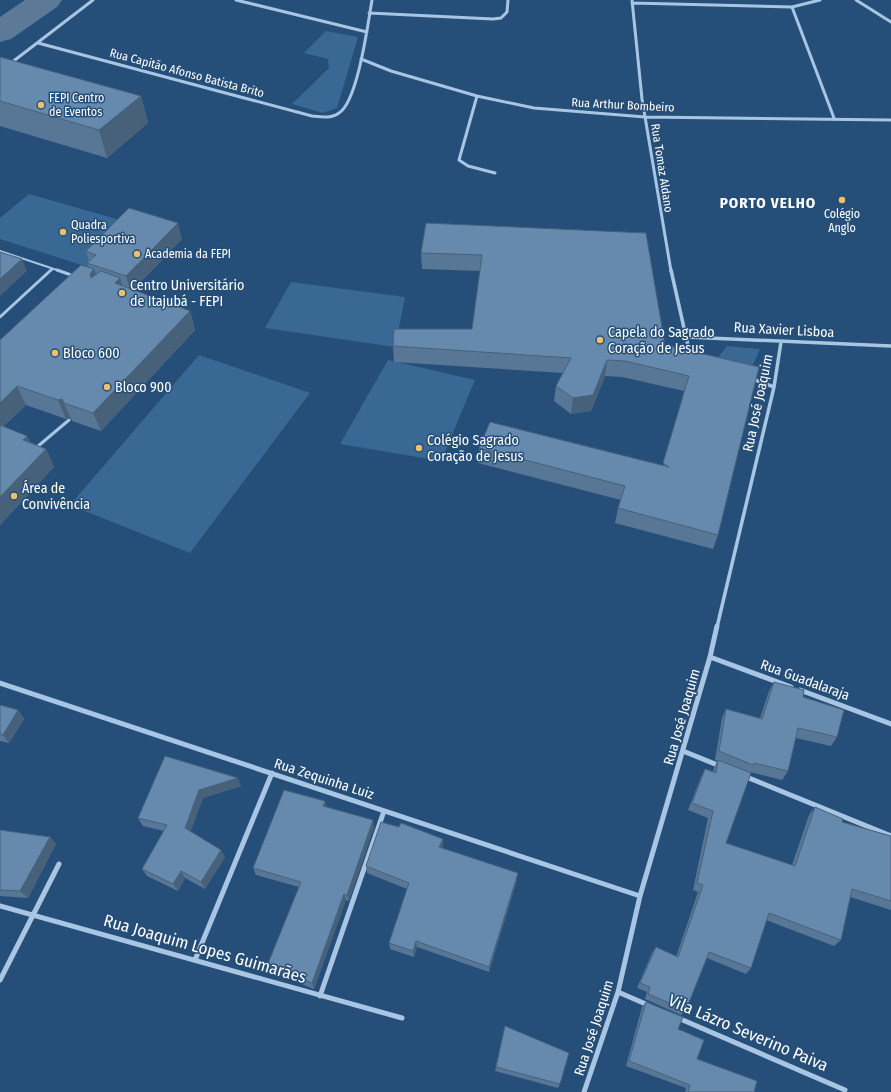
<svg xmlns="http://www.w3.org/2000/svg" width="891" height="1092" font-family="'Fira Sans Condensed',sans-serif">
<rect width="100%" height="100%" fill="#254e78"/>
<!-- green -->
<path fill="#396895" d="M326 31 358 37 337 108 323 113 292 104 329 68 328 59 304 53Z
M29 194 134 224 91 268 0 239V218Z
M291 282 405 297 395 347 265 328Z
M727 346 760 349 751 369 717 359Z
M199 355 310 393 190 553 70 505Z
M388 360 475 380 441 461 340 444Z"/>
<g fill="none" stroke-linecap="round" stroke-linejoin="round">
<!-- river -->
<path fill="#5c7998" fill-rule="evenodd" d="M25 0H62L57 7 11 39 0 42V17Z"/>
<!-- lane-far1 -->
<path stroke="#a8c6e3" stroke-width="2" d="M0 251 60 271
M50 271 53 269"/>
<!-- lane -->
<path stroke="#a8c6e3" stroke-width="3" d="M57 270 74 276
M0 317 51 270
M37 447 69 420"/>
<!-- street-far2 -->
<path stroke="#a8c6e3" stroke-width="3" d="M236 0 367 32
M632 0 642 99 671 271
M856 0 891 22
M632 3 792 7 820 0
M792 7 834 118
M369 13 493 19 501 18 507 12 508 0
M38 43 312 116C321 117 331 119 339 113 358 101 368 23 372 0
M361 59 391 71 477 96 534 108 645 117 891 120
M11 63 93 0
M477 96 459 160 468 166 495 173"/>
<!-- street-far1 -->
<path stroke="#a8c6e3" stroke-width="3.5" d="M671 270 686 337
M694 355 689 349 686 337 891 346
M750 378 774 387
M717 627 774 387 781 342"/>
<!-- street -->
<path stroke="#a8c6e3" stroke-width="5" d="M710 657 791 687
M0 683 640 896
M800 690 891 724
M683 751 720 766
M744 776 891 836
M0 906 402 1018
M195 960 272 773
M0 980 59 864
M618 992 648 1005
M320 996 384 811
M678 1018 845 1090
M584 1092 618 992 640 896 710 657 717 626"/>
</g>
<!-- wall -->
<path fill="#587796" d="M0 57 141 96 148 123 107 158 0 126Z
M426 223 665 345 759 367 718 535 713 549 615 523 618 508 621 500 478 463 479 448 663 466 684 391 622 377 605 376 591 411 571 414 554 401 556 386 563 373 394 362 393 346 472 329 480 271 422 269 421 253Z
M182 239 133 290 190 311 195 330 101 431 72 421 70 417 66 419 26 405 3 427 27 436 30 442 46 449 54 467 0 525V340L89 267 87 263 89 261 86 251Z
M774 682 803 697 837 737 831 746 796 738 788 771 782 780 750 772 726 843 792 865 809 815 815 807 842 822 891 836V910L850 897 841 940 834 946 766 920 751 968 746 974 707 958 686 1010 681 1015 645 999 647 992 637 988 652 953 656 947 676 957 698 892 693 890 708 818 688 810 701 777 705 769 713 772 714 768 717 761 715 760 722 718 726 709 760 718 769 691Z
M0 705 18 710 24 719 9 743 0 741Z
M165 756 241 786 203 798 190 832 221 850 225 857 205 889 185 878 178 891 147 876 142 869 164 831 143 826 138 818Z
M325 801 326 807 374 827 349 901 346 900 314 989 270 971 267 966 299 887 256 875 253 868Z
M0 830 50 837 56 844 28 898 0 896Z
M443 839 442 848 517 880 489 972 417 947 414 957 390 949 389 943 407 889 367 873 366 866Z
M646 1002 678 1029 697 1059 754 1092H685L686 1088 626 1066 642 1007Z
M505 1026 560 1084 558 1088 495 1071Z"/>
<!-- shaded-wall -->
<path fill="#47617a" d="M141 96 148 123 107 158 99 130Z
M178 223 182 239 131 292 126 276Z
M22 259 27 271 0 296V279Z
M94 269 101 288 96 293 90 274Z
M120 278 126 297 115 283Z
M190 311 195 330 101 431 93 413Z
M607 360 605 376 591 411 571 414 573 398Z
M17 386 26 405 0 430V403Z
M62 399 70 417 66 419 58 400Z
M27 436 36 455 23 440Z
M46 449 54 467 0 525V497Z
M18 710 24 719 9 743 3 735Z
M238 778 241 786 203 798 189 836 185 828 199 790Z
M325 801 327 808 323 806Z
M373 820 374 827 349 901 347 895Z
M50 837 56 844 28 898 20 891Z
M443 839V847L439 854V847Z
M221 850 225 857 205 889 201 882Z
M181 871 185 878 178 891 173 884Z
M518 873 517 880 489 972V967Z
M344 894 346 900 314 989 312 983Z
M416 941 417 947 414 957 413 951Z"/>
<!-- building -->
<path fill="#668aae" stroke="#47617a" d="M0 57 141 96 99 130 0 101Z
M129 208 178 223 126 276 87 263 96 255 86 251Z
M426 223 646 233 665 345 759 367 718 535 618 508 625 486 479 448 490 422 669 467 663 463 689 376 625 361 607 360 593 395 573 398 556 386 571 358 393 346 394 329H472L482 255 421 253Z
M0 252 22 259 0 279Z
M81 265 94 269 90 274 91 278 101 271 120 278 115 283 190 311 93 413 64 403 62 399 58 400 17 386 0 403V340Z
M0 425 27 436 23 440 46 449 0 497Z
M774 682 804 690 803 697 844 710 837 737 798 728 788 771 754 763 753 765 719 751 726 709 762 719Z
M0 705 18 710 3 735 0 734Z
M165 756 238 778 199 790 185 828 221 850 201 882 181 871 173 884 142 869 167 825 138 818Z
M718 760 751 773 726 843 795 866 815 807 843 819 842 822 891 836V901L852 889 841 940 769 913 751 968 709 952 686 1010 648 994 650 987 640 983 656 947 678 957 703 885 697 883 713 811 692 803 705 769 716 773Z
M284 790 325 801 323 806 373 820 347 895 344 894 312 983 267 966 301 882 253 868Z
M381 822 399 827 401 823 443 839 439 847 518 873 489 967 416 941 413 951 389 943 409 883 366 866Z
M0 830 50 837 20 891 0 890Z
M646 1002 683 1017 678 1029 704 1040 697 1059 757 1081 754 1092H688L690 1085 629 1061Z
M505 1026 569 1053 560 1084 496 1067Z"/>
<!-- markers -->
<g fill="#ecc06d" stroke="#254e78" stroke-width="1.5">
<circle cx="41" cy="105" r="4"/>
<circle cx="842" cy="200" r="4"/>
<circle cx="63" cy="232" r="4"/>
<circle cx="137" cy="254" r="4"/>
<circle cx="122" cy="293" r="4"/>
<circle cx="600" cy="340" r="4"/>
<circle cx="55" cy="353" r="4"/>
<circle cx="107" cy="387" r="4"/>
<circle cx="419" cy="448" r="4"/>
<circle cx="14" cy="496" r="4"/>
</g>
<g text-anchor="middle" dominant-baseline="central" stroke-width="3" stroke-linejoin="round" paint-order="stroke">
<!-- far-street labels -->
<g font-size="12" fill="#fff" stroke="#254e78">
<text transform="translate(187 73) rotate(15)">Rua Capitão Afonso Batista Brito</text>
<text transform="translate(623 105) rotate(3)">Rua Arthur Bombeiro</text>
<text transform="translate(662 168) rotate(81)">Rua Tomaz Aldano</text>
</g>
<!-- far-poi labels -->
<g font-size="12" fill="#fff" stroke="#254e78" text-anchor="start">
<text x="49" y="98">FEPI Centro<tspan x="49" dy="14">de Eventos</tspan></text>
<text x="842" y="214" text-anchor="middle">Colégio<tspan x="842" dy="14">Anglo</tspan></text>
<text x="71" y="225">Quadra<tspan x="71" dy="14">Poliesportiva</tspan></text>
<text x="145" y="254">Academia da FEPI</text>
</g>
<!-- poi labels -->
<g font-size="14" fill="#fff" stroke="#254e78" text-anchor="start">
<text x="130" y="285">Centro Universitário<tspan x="130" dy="16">de Itajubá - FEPI</tspan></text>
<text x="608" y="332">Capela do Sagrado<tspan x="608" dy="16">Coração de Jesus</tspan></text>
<text x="63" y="353">Bloco 600</text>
<text x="115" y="387">Bloco 900</text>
<text x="427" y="440">Colégio Sagrado<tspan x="427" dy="16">Coração de Jesus</tspan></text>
<text x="22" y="488">Área de<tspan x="22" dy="16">Convivência</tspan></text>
</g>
<!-- street labels -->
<g font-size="14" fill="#fff" stroke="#254e78">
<text transform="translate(784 330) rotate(3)">Rua Xavier Lisboa</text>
<text transform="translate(758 403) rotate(-78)">Rua José Joaquim</text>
<text transform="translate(805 680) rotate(20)">Rua Guadalaraja</text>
<text transform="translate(682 717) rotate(-74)">Rua José Joaquim</text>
<text transform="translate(324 779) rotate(18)">Rua Zequinha Luiz</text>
<text transform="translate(594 1028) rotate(-72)">Rua José Joaquim</text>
</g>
<!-- far-district labels -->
<g font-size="15" font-weight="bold" letter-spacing="1" fill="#fff" stroke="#254e78">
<text x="768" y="203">PORTO VELHO</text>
</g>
<!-- near-street labels -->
<g font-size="17" fill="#fff" stroke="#254e78">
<text transform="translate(205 949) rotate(16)">Rua Joaquim Lopes Guimarães</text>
<text transform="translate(748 1033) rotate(23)">Vila Lázro Severino Paiva</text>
</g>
</g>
</svg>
